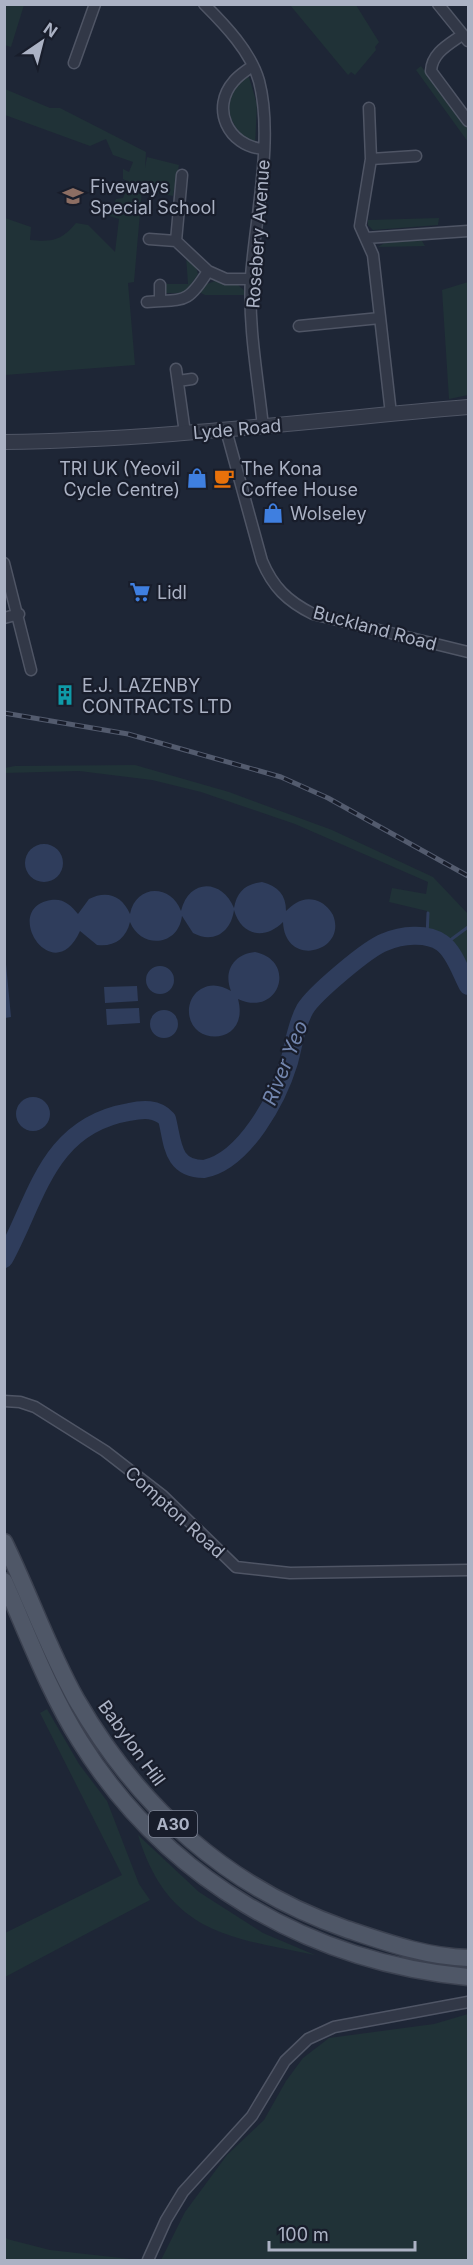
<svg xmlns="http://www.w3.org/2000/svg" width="473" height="2265" font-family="Inter,sans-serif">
<rect width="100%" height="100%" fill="#1e2636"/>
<!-- green -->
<path fill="#203237" d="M5 4 24 5 11 47 5 45Z
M290 5H356L379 42 375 47 376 50 355 75 351 72 348 75Z
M421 66 468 129V142L416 70Z
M248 74 257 104 255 146C225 124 219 100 248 74Z
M5 89 50 108H60L146 152 145 168 147 157 179 165 173 196 142 190 134 282 128 283 135 365 5 375V218L31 227 30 240C52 242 61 241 76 223L88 225 115 252 119 219 109 216 116 199 123 198 129 182 123 179V169L129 172 133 162 113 155 106 139 90 146 5 115Z
M439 218 438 225 373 230 368 225V220Z
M406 239 422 241 425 246 378 247 386 242Z
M186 256 194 261 198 274 185 293H163L165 284H188Z
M215 281 238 285 246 292 244 295H205L199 292 207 284Z
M468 282V395L449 399 442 290Z
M135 765 229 792 332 830 433 877 468 914V970C458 948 452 934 428 929L427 911 389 902 392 888 426 894 428 882 295 824 201 792 152 780 79 771 5 773V768L15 766Z
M47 1709 79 1764 107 1801 139 1884 150 1900 5 1977V1933L122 1875 40 1713Z
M138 1835 199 1892 263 1933 315 1955C226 1937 168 1932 138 1835Z
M468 2014V2260H161L185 2212 227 2155 264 2120 286 2081 303 2058 329 2038 434 2024Z
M4 2234 7 2239 50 2250 130 2259 5 2260Z"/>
<!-- water -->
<path fill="#2f3d5c" d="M25 863a19 19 0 1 1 38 0a19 19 0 1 1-38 0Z
M262 882C278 886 286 895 286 911 294 903 303 897 315 900 323 902 329 908 333 915 348 952 285 969 283 922 264 941 241 935 234 910 231 932 214 944 193 933L182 916C178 947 141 949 130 922 126 939 114 947 97 945L80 931C53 991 0 908 51 900 63 898 71 905 78 914L89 899C106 890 122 895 130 914 136 884 171 884 181 911 189 878 222 879 234 908 237 892 245 884 262 882Z
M4 943 11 1017 5 1018H4Z
M255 952C298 961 279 1018 238 999 251 1047 186 1048 189 1008 190 1000 194 993 201 989 211 983 221 985 231 991 223 971 234 954 255 952Z
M146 980a14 14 0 1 1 28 0a14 14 0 1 1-28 0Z
M137 986 138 1001 105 1003 104 987Z
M139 1008 140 1023 107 1025 106 1009Z
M150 1024a14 14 0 1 1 28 0a14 14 0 1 1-28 0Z
M16 1114a17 17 0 1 1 34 0a17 17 0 1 1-34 0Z"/>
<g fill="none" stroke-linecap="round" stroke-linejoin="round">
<!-- stream -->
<path stroke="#2f3d5c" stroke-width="3" d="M427 937 428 913
M445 944 468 927"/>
<!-- river -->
<path stroke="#2f3d5c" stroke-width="18" d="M4 1259C37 1199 47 1126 129 1112 143 1109 157 1108 167 1119 173 1142 171 1169 204 1169 245 1161 278 1098 289 1062 294 1044 296 1025 305 1009 314 994 368 948 385 942 401 935 427 932 442 943 454 951 461 973 468 986"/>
<!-- minor casing -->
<g stroke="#4f5565" stroke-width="13">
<path id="minor" d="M204 4C225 25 251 52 259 81 274 138 255 219 251 277 248 327 258 378 263 427
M438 4 468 41
M462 35C448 45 432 53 431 71L468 121
M74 63 95 4
M252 66C246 71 239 75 234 81 210 108 228 146 263 149
M369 108 371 159 360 226 373 255 391 414
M371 159 416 156
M182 175 176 241 208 271 226 279H251
M366 238 468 231
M149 239 176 241
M160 301V285
M147 302C184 299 187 305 208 271
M299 326 380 318
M176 369 185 433
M178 381 192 379
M226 430 262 561C273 587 287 601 313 614L468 652
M4 563 31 670
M4 618 19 614
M4 1401 20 1402 35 1407 105 1451 163 1496 236 1567 290 1573 468 1570
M148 2260 166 2220 183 2192 252 2116 285 2061 308 2039 334 2027 468 2002"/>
</g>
<!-- tertiary casing -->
<g stroke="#4f5565" stroke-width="16">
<path id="tertiary" d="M4 442C160 440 314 420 468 407"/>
</g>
<!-- primary casing -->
<g stroke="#3b4150" stroke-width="19">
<path id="primary" d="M4 1542C29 1593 48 1649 76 1699 138 1807 228 1888 346 1929 385 1942 426 1957 468 1958
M4 1581C28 1635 49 1692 80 1741 165 1878 309 1962 468 1977"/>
</g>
<!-- minor -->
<use href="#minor" stroke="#323847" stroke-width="10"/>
<!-- tertiary -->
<use href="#tertiary" stroke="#323847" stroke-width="14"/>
<!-- primary -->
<use href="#primary" stroke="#4f5767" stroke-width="16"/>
<!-- rail casing -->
<g stroke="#535b6e" stroke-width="5">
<path id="rail" d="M4 713 128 734 281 777 328 798 468 876"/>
</g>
<!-- rail -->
<use href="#rail" stroke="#181d2b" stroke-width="3" stroke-dasharray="9" stroke-linecap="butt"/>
</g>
<!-- icons -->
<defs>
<g id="school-bare" transform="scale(1.62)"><path d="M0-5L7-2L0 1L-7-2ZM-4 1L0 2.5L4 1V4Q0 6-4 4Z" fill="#8d6e63" stroke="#181d2b" stroke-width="2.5" paint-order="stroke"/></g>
<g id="shop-bare" transform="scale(1.62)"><path d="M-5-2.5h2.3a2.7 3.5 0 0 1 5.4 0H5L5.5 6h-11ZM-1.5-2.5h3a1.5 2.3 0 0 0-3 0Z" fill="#3f7fe0" stroke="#181d2b" stroke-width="2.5" paint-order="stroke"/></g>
<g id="cafe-bare" transform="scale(1.62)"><path d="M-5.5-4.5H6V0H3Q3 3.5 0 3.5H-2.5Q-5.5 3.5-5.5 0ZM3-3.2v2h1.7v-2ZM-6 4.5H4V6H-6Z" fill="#e8710a" stroke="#181d2b" stroke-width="2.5" paint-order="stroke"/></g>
<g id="supermarket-bare" transform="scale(1.62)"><path d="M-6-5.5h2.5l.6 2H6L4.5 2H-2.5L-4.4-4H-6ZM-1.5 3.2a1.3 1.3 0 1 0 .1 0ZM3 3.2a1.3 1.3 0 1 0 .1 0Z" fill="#3f7fe0" stroke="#181d2b" stroke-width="2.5" paint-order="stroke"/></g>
<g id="building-bare" transform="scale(1.62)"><path d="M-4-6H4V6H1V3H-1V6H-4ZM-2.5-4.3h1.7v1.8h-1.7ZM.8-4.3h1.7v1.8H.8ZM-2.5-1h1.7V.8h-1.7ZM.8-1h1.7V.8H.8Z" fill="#0f9aa8" stroke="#181d2b" stroke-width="2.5" paint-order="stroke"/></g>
</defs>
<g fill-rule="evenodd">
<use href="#school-bare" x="73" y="196"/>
<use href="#shop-bare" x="197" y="478"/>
<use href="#cafe-bare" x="224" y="478"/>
<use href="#shop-bare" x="273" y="513"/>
<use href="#supermarket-bare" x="140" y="592"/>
<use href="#building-bare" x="65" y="695"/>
</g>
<g text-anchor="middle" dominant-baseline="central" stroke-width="4.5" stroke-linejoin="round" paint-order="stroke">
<!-- shield labels -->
<rect fill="#181d2b" stroke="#7f8596" stroke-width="1.5" x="149" y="1811" width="48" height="26" rx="4.5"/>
<g font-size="16" font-weight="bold" fill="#abb2c4">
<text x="173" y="1824">A30</text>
</g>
<!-- poi labels -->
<g font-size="18" fill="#abb2c4" stroke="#181d2b" text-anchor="start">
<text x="90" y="186">Fiveways<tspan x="90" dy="21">Special School</tspan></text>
<text x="180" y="468" text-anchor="end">TRI UK (Yeovil<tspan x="180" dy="21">Cycle Centre)</tspan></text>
<text x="241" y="468">The Kona<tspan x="241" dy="21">Coffee House</tspan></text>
<text x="290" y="513">Wolseley</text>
<text x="157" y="592">Lidl</text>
<text x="82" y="685">E.J. LAZENBY<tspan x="82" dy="21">CONTRACTS LTD</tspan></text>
</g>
<!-- street labels -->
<g font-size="18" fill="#abb2c4" stroke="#181d2b">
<text transform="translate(258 234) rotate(-86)">Rosebery Avenue</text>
<text transform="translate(237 429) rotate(-5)">Lyde Road</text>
<text transform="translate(375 628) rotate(15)">Buckland Road</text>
<text transform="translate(175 1512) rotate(42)">Compton Road</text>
<text transform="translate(132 1743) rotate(54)">Babylon Hill</text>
</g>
<!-- water labels -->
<g font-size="20" font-style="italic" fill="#7386ae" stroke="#181d2b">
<text transform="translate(285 1063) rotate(-68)">River Yeo</text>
</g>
</g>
<!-- border -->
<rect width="473" height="2265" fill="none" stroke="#abb2c4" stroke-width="12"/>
<!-- north arrow -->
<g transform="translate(42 42) rotate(35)" stroke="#181d2b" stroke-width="4.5" paint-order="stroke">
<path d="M0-4.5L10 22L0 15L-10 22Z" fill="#abb2c4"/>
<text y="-9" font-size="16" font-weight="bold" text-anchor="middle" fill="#abb2c4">N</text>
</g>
<!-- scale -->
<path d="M269 2241v9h146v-9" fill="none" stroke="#abb2c4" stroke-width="3"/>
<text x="278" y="2241" font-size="18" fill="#abb2c4" stroke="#181d2b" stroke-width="4.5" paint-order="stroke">100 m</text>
</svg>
